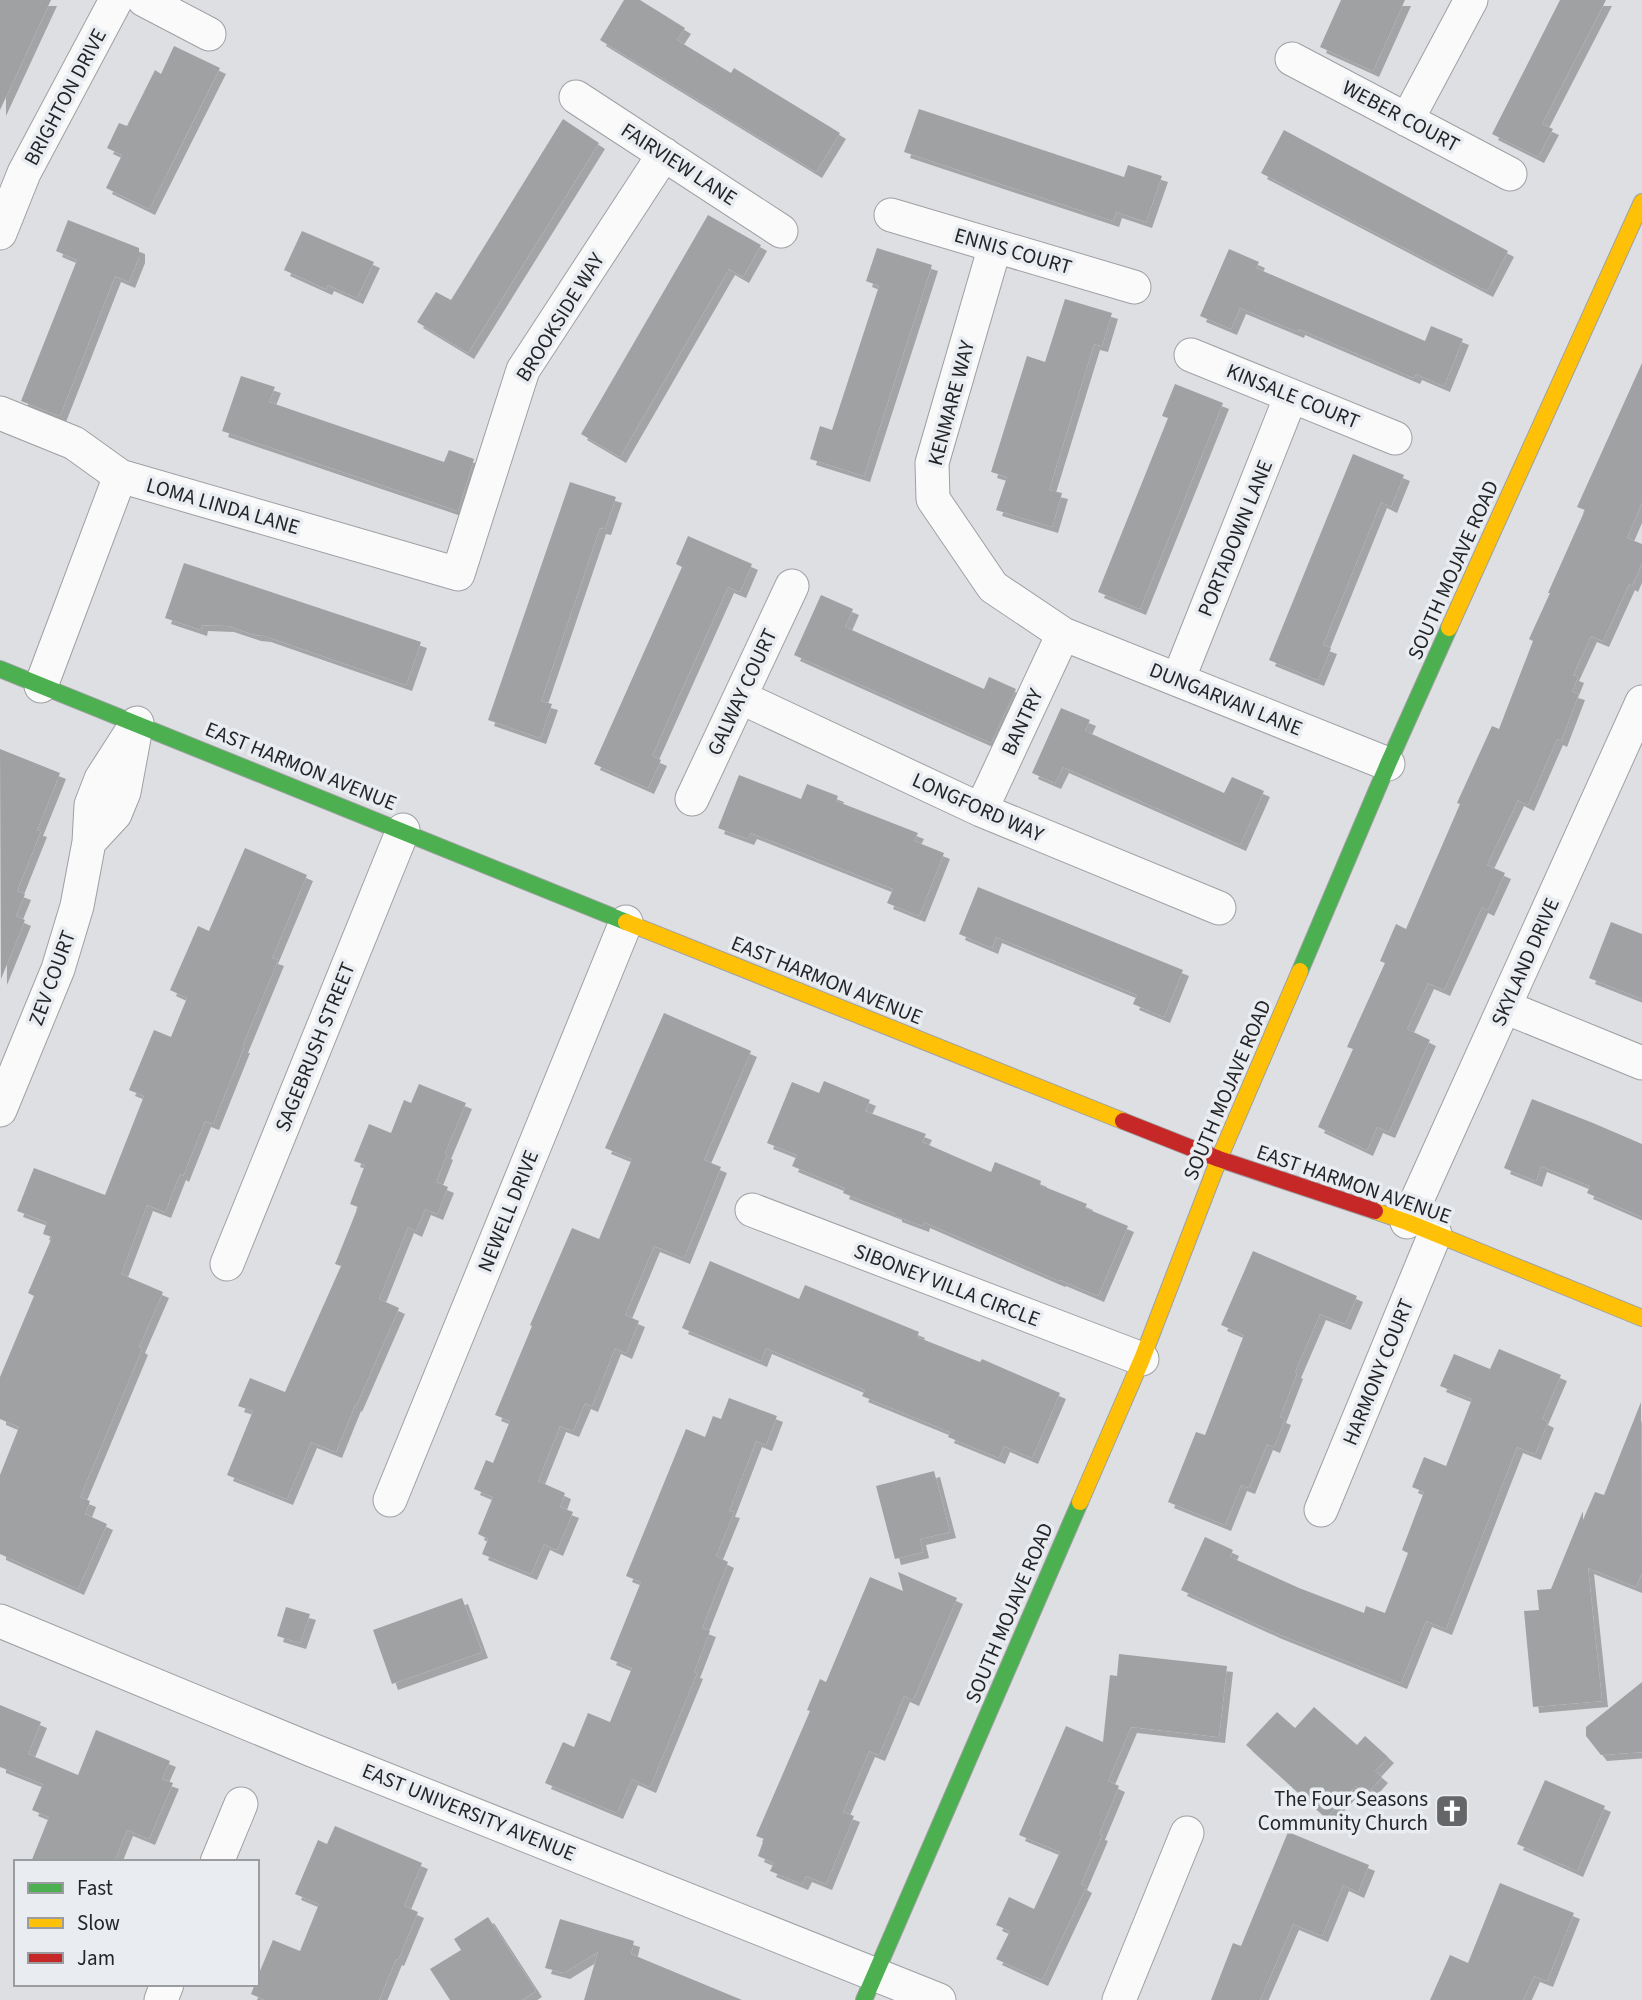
<svg xmlns="http://www.w3.org/2000/svg" width="1642" height="2000" font-family="'Source Sans 3',sans-serif">
<defs>
<filter id="shadow"><feDropShadow dx="6" dy="6" stdDeviation="0" flood-color="#0004"/></filter>
</defs>
<rect width="100%" height="100%" fill="#dddfe2"/>
<!-- building -->
<path fill="#a0a1a3" filter="url(#shadow)" d="M0 0H51L0 110Z
M624 0H640L685 28 677 40 731 73 734 68 840 133 816 172 600 40Z
M1341 0H1405L1373 71 1320 47Z
M1560 0H1606L1542 124 1553 129 1538 157 1492 134Z
M174 46 220 68 149 209 106 188 122 155 107 148 119 123 127 126 155 70 161 74Z
M919 109 1124 177 1128 165 1162 176 1146 222 1116 212 1113 221 904 152Z
M563 119 599 143 468 353 417 322 436 292 451 300Z
M1284 130 1508 251 1487 291 1261 173Z
M708 215 761 245 743 277 729 269 620 457 581 434Z
M68 220 139 248V257L129 282 115 276 60 416 21 401 77 260 56 251Z
M302 231 374 262 357 298 328 285 326 289 284 270Z
M877 248 932 265 864 476 810 459 820 426 832 430 879 286 866 281Z
M1229 249 1259 262 1256 268 1425 341 1431 326 1463 339 1444 386 1416 374 1414 378 1299 329 1298 332 1240 308 1231 329 1200 316Z
M1065 299 1112 313 1102 346 1094 344 1049 490 1062 493 1052 527 996 510 1007 477 991 472 1027 356 1045 362Z
M1642 363V503L1627 538 1642 544V563L1632 586 1629 584 1603 641 1591 636 1573 675 1578 677 1572 692 1579 694 1561 741 1557 739 1528 805 1518 800 1487 865 1505 873 1488 910 1482 907 1444 990 1428 983 1407 1029 1430 1040 1389 1132 1377 1127 1367 1150 1318 1127 1353 1049 1347 1047 1385 963 1380 961 1396 924 1406 929 1460 804 1457 803 1492 726 1499 729 1533 641 1529 639 1550 593H1548L1585 510 1577 507Z
M241 376 275 387 269 402 444 462 449 450 474 459 458 511 222 431Z
M1175 384 1223 403 1140 609 1098 592 1168 418 1162 416Z
M1353 454 1404 475 1391 507 1381 502 1323 645 1331 648 1318 680 1269 660Z
M570 482 616 497 605 529 600 528 541 701 552 704 540 738 488 720Z
M688 536 752 564 740 592 728 587 652 756 661 760 648 788 594 764 682 567 676 564Z
M184 563 421 642 406 685 265 636 255 635 228 626 202 625 201 630 165 618Z
M821 595 853 609 845 627 984 689 989 677 1016 689 991 743 794 655Z
M1061 708 1090 720 1085 731 1224 793 1232 777 1264 791 1240 845 1063 767 1055 783 1032 773Z
M0 749 60 773 37 830 41 831 17 891 25 894 16 916 25 920 1 979Z
M739 775 801 799 807 784 838 796 836 801 918 833 914 841 944 853 919 916 887 903 893 889 751 833 748 839 718 828Z
M245 848 307 875 272 958 278 960 242 1047H244L213 1124 205 1121 183 1176 180 1174 165 1212 147 1205 121 1274 163 1292 139 1347 142 1349 80 1497 90 1501 85 1514 107 1524 78 1589 0 1554V1475L19 1427 0 1419V1377L34 1296 28 1293 52 1237 43 1234 47 1222 17 1211 34 1168 105 1195 144 1096 129 1090 154 1030 171 1037 187 998 170 990 198 926 209 931Z
M978 887 1183 970 1164 1017 1133 1004 1137 995 996 937 992 948 959 934Z
M1611 922 1642 934V999L1589 978Z
M664 1013 751 1051 704 1160 721 1167 684 1258 654 1246 625 1315 639 1321 626 1353 615 1348 592 1406 585 1403 573 1431 560 1426 538 1481 565 1493 560 1507 573 1512 557 1550 544 1544 531 1574 482 1554 488 1539 478 1534 493 1497 474 1489 486 1460 493 1463 510 1421 495 1415 532 1326 530 1325 572 1228 599 1239 632 1159 605 1148Z
M824 1081 870 1100 865 1111 926 1134 922 1142 991 1172 995 1162 1041 1181 1040 1185 1087 1204 1085 1208 1128 1226 1098 1296 1060 1280 1059 1281 924 1222 923 1226 896 1216V1214L843 1193 845 1188 792 1166 797 1155 767 1143 792 1082 819 1093Z
M419 1084 466 1103 445 1153 447 1154 436 1182 448 1187 437 1214 425 1209 416 1231 408 1227 379 1299 399 1308 356 1406 355 1405 336 1452 311 1442 287 1499 227 1475 253 1411 238 1406 250 1378 285 1392 341 1266 335 1264 358 1207 350 1204 365 1165 354 1161 369 1124 391 1133 404 1100 411 1103Z
M1532 1099 1593 1123 1642 1144V1217L1587 1193 1590 1186 1541 1166 1536 1181 1504 1168Z
M1253 1251 1357 1296 1345 1324 1320 1314 1295 1372 1297 1373 1280 1417 1285 1419 1274 1447 1267 1444 1249 1488 1241 1485 1225 1525 1168 1502 1196 1432 1205 1435 1244 1335 1221 1325Z
M710 1261 799 1299 805 1285 919 1332 917 1337 980 1362 982 1359 1060 1393 1032 1458 1004 1446 999 1458 948 1437 950 1432 862 1396 865 1390 766 1348 761 1361 682 1328Z
M1499 1349 1561 1375 1542 1419 1548 1422 1535 1454 1517 1447 1446 1629 1426 1621 1401 1683 1276 1633 1181 1590 1205 1537 1233 1550 1230 1557 1299 1588 1364 1613 1366 1606 1385 1613 1408 1553 1402 1550 1424 1492 1412 1487 1424 1457 1446 1466 1472 1399 1440 1386 1454 1354 1490 1369Z
M729 1398 777 1416 766 1445 756 1441 729 1511 734 1512 716 1556 728 1562 702 1628 710 1631 694 1672 697 1673 650 1787 632 1779 617 1813 545 1783 563 1742 574 1747 588 1713 610 1722 632 1668 610 1659 641 1582 626 1576 686 1429 705 1437 713 1416 721 1419Z
M1641 1402 1642 1573 1636 1587 1588 1568 1602 1701 1533 1707 1524 1611 1539 1610 1537 1590 1551 1589 1583 1511V1520L1595 1492 1604 1495Z
M934 1471 950 1532 920 1539 923 1552 895 1559 876 1486Z
M898 1572 957 1598 913 1700 904 1696 879 1755 869 1751 843 1812 854 1816 826 1884 806 1876 802 1884 770 1871 774 1863 758 1856 764 1839 756 1836 810 1711 807 1710 820 1679 826 1682 870 1577 903 1591Z
M462 1598 482 1652 392 1684 373 1630Z
M286 1607 310 1614 300 1643 277 1636Z
M1119 1654 1227 1666 1219 1737 1131 1727 1108 1781 1119 1786 1099 1834 1102 1835 1081 1884 1086 1887 1042 1980 996 1959 1010 1931 996 1925 1009 1897 1034 1909 1060 1852 1019 1835 1066 1726 1103 1742 1110 1675 1117 1676Z
M1642 1682V1752L1601 1755 1586 1736V1727Z
M0 1705 41 1722 28 1754 78 1775 96 1730 170 1761 162 1779 173 1783 149 1839 127 1830 114 1862H31L49 1817 32 1810 43 1784 0 1767Z
M1314 1707 1357 1745 1365 1736 1388 1757 1375 1771 1382 1777 1366 1795 1356 1786 1326 1818 1246 1745 1277 1712 1295 1728Z
M1545 1780 1605 1806 1577 1871 1517 1844Z
M335 1826 422 1863 404 1906 418 1912 398 1960 396 1959 379 2000H265L251 1994 255 1984H257V1978L273 1940 300 1951 319 1904 295 1894 318 1840 327 1844Z
M1288 1832 1369 1865 1358 1892 1343 1885 1322 1936 1293 1924 1260 2000H1211L1233 1943 1241 1946Z
M1500 1883 1574 1913 1547 1981 1534 1976 1523 2000H1430L1450 1955 1468 1963Z
M488 1917 536 1991 522 2000H450L430 1969 461 1950 454 1939Z
M560 1919 634 1941 631 1954 742 2000H584L598 1952 564 1973 545 1968Z"/>
<g fill="none" stroke-linecap="round" stroke-linejoin="round">
<!-- street casing -->
<g stroke="#9fa0a3" stroke-width="35">
<path id="street" d="M144 0 209 34
M1292 59 1510 174
M576 97 781 231
M1407 120 1471 0
M891 215 1134 287
M0 233 24 173 116 0
M995 246 932 463 933 499 993 587 1063 634 1388 764
M1191 355 1395 438
M0 413 74 443 120 476 458 574 523 370 664 154
M1178 680 1291 396
M41 686 120 476
M740 697 981 810 1219 908
M692 799 792 586
M981 810 1063 634
M89 842 115 814 124 792 134 738
M1505 1007 1642 1063
M0 1110 58 969 77 906 89 842 91 805 101 779 137 723
M752 1210 1142 1359
M1407 1222 1642 702
M227 1264 403 830
M390 1500 626 922
M1321 1510 1435 1234
M0 1621 312 1750 939 2000
M217 1862 241 1804
M161 2000 167 1984
M1119 2000 1187 1833"/>
</g>
<!-- fast casing -->
<g stroke="#9fa0a3" stroke-width="18">
<path id="fast" d="M0 669 626 922
M1300 971 1388 764 1449 628
M864 2000 1080 1502"/>
</g>
<!-- slow casing -->
<g stroke="#9fa0a3" stroke-width="18">
<path id="slow" d="M1449 628 1642 202
M626 922 1123 1121
M1375 1211 1407 1222 1642 1318
M1080 1502 1142 1359 1219 1159 1300 971"/>
</g>
<!-- jam casing -->
<g stroke="#9fa0a3" stroke-width="18">
<path id="jam" d="M1123 1121 1219 1159 1375 1211"/>
</g>
<!-- street -->
<use href="#street" stroke="#fafafb" stroke-width="33"/>
<!-- fast -->
<use href="#fast" stroke="#4caf50" stroke-width="16"/>
<!-- slow -->
<use href="#slow" stroke="#ffc107" stroke-width="16"/>
<!-- jam -->
<use href="#jam" stroke="#c62828" stroke-width="16"/>
</g>
<!-- icons -->
<defs>
<g id="church-square" transform="scale(1.75)"><rect x="-9" y="-9" width="18" height="18" rx="4" fill="#656668" stroke="#e9ecf0"/><path d="M-1.2-6h2.4v3.5h3.3v2.4h-3.3V6h-2.4V-.1h-3.3v-2.4h3.3Z" fill="#fff"/></g>
</defs>
<g fill-rule="evenodd">
<use href="#church-square" x="1452" y="1811"/>
</g>
<g text-anchor="middle" dominant-baseline="central" stroke-width="7" stroke-linejoin="round" paint-order="stroke">
<!-- street labels -->
<g font-size="21" fill="#242527" stroke="#e9ecf0">
<text transform="translate(65 97) rotate(-62)">BRIGHTON DRIVE</text>
<text transform="translate(1401 116) rotate(28)">WEBER COURT</text>
<text transform="translate(679 164) rotate(33)">FAIRVIEW LANE</text>
<text transform="translate(1013 251) rotate(16)">ENNIS COURT</text>
<text transform="translate(560 317) rotate(-58)">BROOKSIDE WAY</text>
<text transform="translate(1293 396) rotate(22)">KINSALE COURT</text>
<text transform="translate(951 403) rotate(-75)">KENMARE WAY</text>
<text transform="translate(223 506) rotate(16)">LOMA LINDA LANE</text>
<text transform="translate(1235 538) rotate(-68)">PORTADOWN LANE</text>
<text transform="translate(1453 570) rotate(-66)">SOUTH MOJAVE ROAD</text>
<text transform="translate(742 692) rotate(-65)">GALWAY COURT</text>
<text transform="translate(1226 699) rotate(22)">DUNGARVAN LANE</text>
<text transform="translate(1022 722) rotate(-65)">BANTRY</text>
<text transform="translate(301 766) rotate(22)">EAST HARMON AVENUE</text>
<text transform="translate(978 807) rotate(24)">LONGFORD WAY</text>
<text transform="translate(1525 962) rotate(-66)">SKYLAND DRIVE</text>
<text transform="translate(52 978) rotate(-70)">ZEV COURT</text>
<text transform="translate(827 980) rotate(22)">EAST HARMON AVENUE</text>
<text transform="translate(315 1047) rotate(-68)">SAGEBRUSH STREET</text>
<text transform="translate(1227 1090) rotate(-67)">SOUTH MOJAVE ROAD</text>
<text transform="translate(1354 1184) rotate(19)">EAST HARMON AVENUE</text>
<text transform="translate(508 1211) rotate(-68)">NEWELL DRIVE</text>
<text transform="translate(947 1285) rotate(21)">SIBONEY VILLA CIRCLE</text>
<text transform="translate(1378 1372) rotate(-68)">HARMONY COURT</text>
<text transform="translate(1009 1613) rotate(-67)">SOUTH MOJAVE ROAD</text>
<text transform="translate(469 1812) rotate(22)">EAST UNIVERSITY AVENUE</text>
</g>
<!-- poi labels -->
<g font-size="21" fill="#242527" stroke="#e9ecf0" text-anchor="end">
<text x="1428" y="1799">The Four Seasons<tspan x="1428" dy="24">Community Church</tspan></text>
</g>
</g>
<!-- legend -->
<rect x="14" y="1860" width="245" height="126" fill="#e9ecf0" stroke="#9a9ca0" stroke-width="2"/>
<rect x="28" y="1883" width="35" height="10" fill="#4caf50" stroke="#9a9ca0" stroke-width="2"/>
<text x="77" y="1895" font-size="21" fill="#242527">Fast</text>
<rect x="28" y="1918" width="35" height="10" fill="#ffc107" stroke="#9a9ca0" stroke-width="2"/>
<text x="77" y="1930" font-size="21" fill="#242527">Slow</text>
<rect x="28" y="1953" width="35" height="10" fill="#c62828" stroke="#9a9ca0" stroke-width="2"/>
<text x="77" y="1965" font-size="21" fill="#242527">Jam</text>
</svg>
